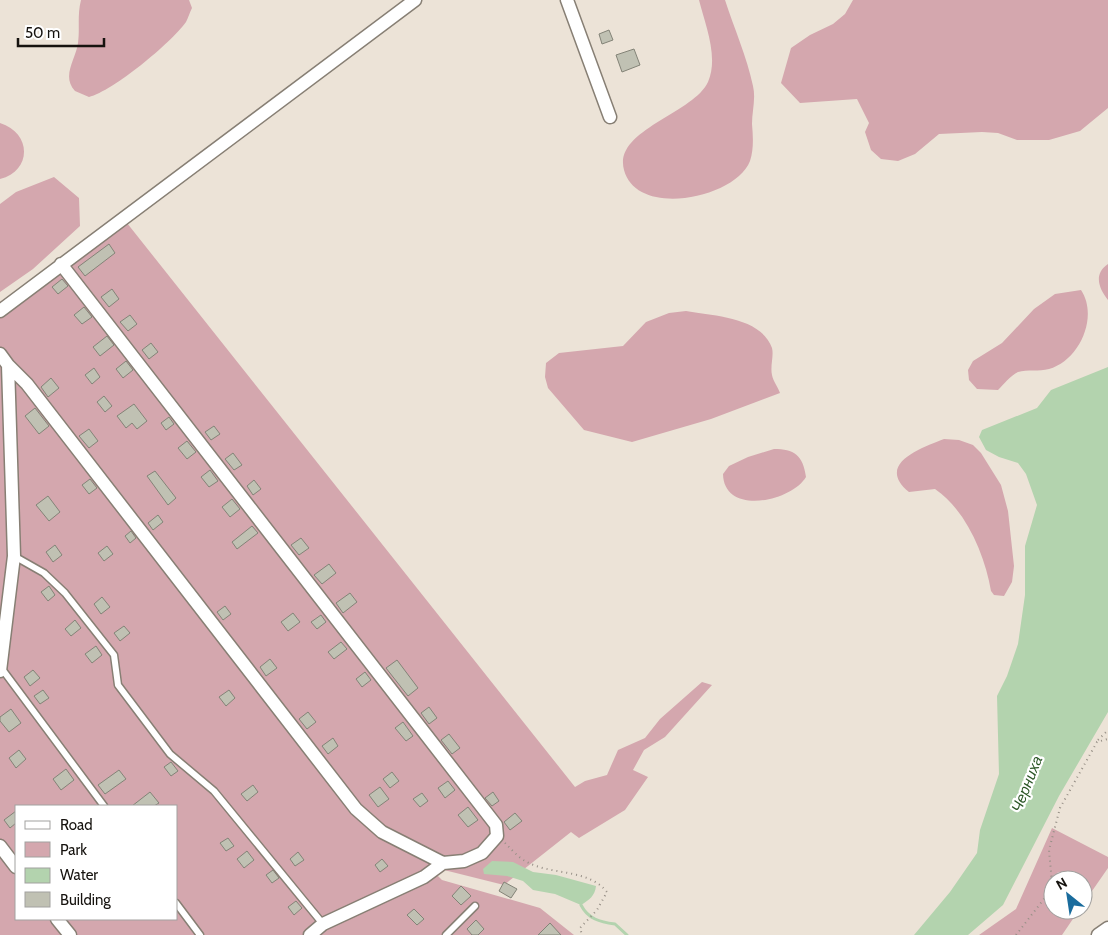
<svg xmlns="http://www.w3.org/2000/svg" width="1108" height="935" font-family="Cabin,sans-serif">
<rect width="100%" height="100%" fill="#ece3d7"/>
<!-- green -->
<path fill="#d4a7ae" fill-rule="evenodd" d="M81 0H189L192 8C190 12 188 18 186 22 171 43 113 91 89 97L75 91C61 76 76 59 78 43 80 28 77 16 81 0Z
M699 0H725C734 28 747 57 753 86 756 99 752 111 752 124 753 136 754 149 750 161 736 198 637 219 624 170 613 130 693 114 708 82 719 57 705 24 699 0Z
M853 0H1108V108L1080 131 1049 140H1017L998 133 982 132 939 134 915 154 898 161 881 159 871 150 865 132 869 123 857 99 800 103 781 83 791 48 810 35 833 24 845 14Z
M0 123C32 133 32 171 0 179Z
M54 177 79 198 80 226 33 269 0 292V204L16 192Z
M123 218 575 787 585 781 607 775 618 750 645 738 660 719 702 682 712 685 665 737 644 750 633 770 648 777 625 810 579 838 571 832 504 885 428 866 442 880 540 908 574 935H0V302ZM16 806H176V919H16Z
M1108 264V300C1099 289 1093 274 1108 264Z
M1081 290C1099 317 1079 361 1049 369 1039 372 1027 369 1018 372 1011 375 1003 385 998 390L977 389 969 380 968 370 973 361 1002 343 1034 309 1055 294Z
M686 311C714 316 761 317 772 348 774 356 770 366 772 375 773 381 778 387 780 393L711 419 632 442 584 430 548 388 545 377 546 363 559 353 623 346 646 322 669 313Z
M944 439 959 440 973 445 981 453 1001 485 1008 511 1014 566 1012 582 1004 596 994 595 991 591C985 555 966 510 935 489L909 492C875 464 921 448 944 439Z
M774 449C794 449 803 455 806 477 791 502 724 516 723 474L729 466 748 457Z
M1052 828 1108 857V868L1083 904V880H1053V910H1079L1062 935H979L1016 909Z"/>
<!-- water -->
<path fill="#b3d3ae" d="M1108 367V712L1059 796 1003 905 968 935H914L950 892 977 853 980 830 999 774 997 696 1007 676 1018 644 1025 595V546L1037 505 1026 474 1018 463 999 457 986 450 979 437 982 430 1037 408 1051 390Z
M492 861 513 862 533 872 556 875 596 886C595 896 589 900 581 905L555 894 533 890 523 881 507 876 484 874 483 869Z"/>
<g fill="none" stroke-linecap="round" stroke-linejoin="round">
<!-- stream -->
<path stroke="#b3d3ae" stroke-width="3" d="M581 905C588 919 600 922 615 924L627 935"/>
</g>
<!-- building -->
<path fill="#c0c1b3" stroke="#838377" d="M609 30 613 40 602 44 599 34Z
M634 49 640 65 622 72 616 55Z
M109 244 115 253 85 276 78 267Z
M62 279 68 286 58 294 52 287Z
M112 289 119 299 109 307 101 297Z
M84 307 92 317 82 324 74 315Z
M130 315 137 324 128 331 120 322Z
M107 336 114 345 100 356 93 347Z
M151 343 158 352 149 359 142 350Z
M126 361 133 370 123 378 116 369Z
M94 368 100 377 92 384 85 375Z
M51 378 59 388 48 397 41 387Z
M104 396 112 406 105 412 97 402Z
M134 404 147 421 137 429 132 423 126 428 117 416Z
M35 408 49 426 39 434 25 416Z
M169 417 174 424 166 430 161 423Z
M214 426 220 434 211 440 205 432Z
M89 429 98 441 89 448 79 436Z
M187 441 196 452 187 459 178 448Z
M233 453 242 465 234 470 225 459Z
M210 470 218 481 209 487 201 477Z
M155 471 176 498 168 505 147 476Z
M90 479 97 488 89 494 82 485Z
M254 480 261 489 253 495 247 486Z
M48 496 60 512 49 521 36 505Z
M232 499 240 509 230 517 222 507Z
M158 515 163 522 153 530 148 523Z
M252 526 258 533 237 549 232 542Z
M131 531 136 538 130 543 125 536Z
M301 538 309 548 299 555 291 545Z
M55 545 62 555 53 562 46 552Z
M107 546 113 554 104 561 98 553Z
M329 564 336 573 322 584 314 575Z
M49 586 55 595 48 601 41 592Z
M350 593 357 602 343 613 336 603Z
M102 597 110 607 101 614 94 604Z
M225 606 231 614 223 620 217 612Z
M293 613 300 622 288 631 281 622Z
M321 615 326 622 317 629 311 622Z
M75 620 81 628 71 636 65 629Z
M124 626 130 633 120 641 114 633Z
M341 642 347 649 334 659 328 652Z
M96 646 102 655 92 663 85 654Z
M270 659 277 668 266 676 260 667Z
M397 660 418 688 408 696 386 668Z
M33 670 40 678 30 686 24 677Z
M365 672 371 680 362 687 356 679Z
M43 690 49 698 40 704 34 696Z
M229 690 235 698 226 706 219 697Z
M429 707 437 718 429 724 421 713Z
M11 709 21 723 9 732 0 721V717Z
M308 712 316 722 307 729 299 719Z
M403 722 413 736 406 741 395 728Z
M449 734 460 748 452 754 441 740Z
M333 738 338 746 328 754 322 746Z
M19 750 26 759 16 768 9 758Z
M171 762 178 771 171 776 164 767Z
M66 769 74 780 61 790 53 779Z
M119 770 126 779 105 794 98 785Z
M392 772 399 781 390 788 383 779Z
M448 781 455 790 445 798 438 788Z
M253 785 258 792 247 801 241 794Z
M380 787 389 799 378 807 369 795Z
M150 792 159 803 154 806H132Z
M493 792 499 801 492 806 485 798Z
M422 793 428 801 420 807 413 799Z
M468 807 478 820 468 827 458 815Z
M16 811V823L10 828 4 820Z
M515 813 522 821 510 830 504 822Z
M228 838 234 846 226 851 220 843Z
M247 851 254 860 244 868 237 859Z
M298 852 304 860 295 866 290 859Z
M382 859 388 866 380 872 375 865Z
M273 870 279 878 272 883 266 875Z
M504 882 517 889 511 898 499 891Z
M461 886 471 896 461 905 452 896Z
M296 901 302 908 294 915 288 907Z
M414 909 424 919 417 925 407 915Z
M476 920 484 929 478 935H472L467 929Z
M550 923 561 935H538Z"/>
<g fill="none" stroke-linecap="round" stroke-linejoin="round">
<!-- service casing -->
<g stroke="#877f74" stroke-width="9">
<path id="service" d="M14 556 44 573 65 593 114 655 118 685 170 754 214 791 323 924
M2 669 104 806
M176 903 200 935
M446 935 475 906"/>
</g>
<!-- minor casing -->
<g stroke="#877f74" stroke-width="15">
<path id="minor" d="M567 0 610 117
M61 264 496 825 497 836 482 853 464 861 443 863 424 877 323 924 310 935
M0 311 415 0
M0 354 8 365 14 556 0 671
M8 365 27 384 356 809 382 832 443 863
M0 846 16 867
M57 919 70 935
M1098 935 1108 928"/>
</g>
<!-- path -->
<path stroke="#968f86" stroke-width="2" stroke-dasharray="1 4" stroke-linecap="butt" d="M1098 740 1108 730
M505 843C511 849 518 857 525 861 551 876 588 868 607 892L597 910 580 928 582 935
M1016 935 1047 895 1052 883 1049 850 1060 808 1097 742 1108 739"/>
<!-- service -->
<use href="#service" stroke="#fff" stroke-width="6"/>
<!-- minor -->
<use href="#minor" stroke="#fff" stroke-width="12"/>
</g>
<g text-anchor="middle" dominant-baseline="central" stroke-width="4.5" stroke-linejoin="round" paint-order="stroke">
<!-- water labels -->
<g font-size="15" font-style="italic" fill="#2a5525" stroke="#fff">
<text transform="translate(1027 784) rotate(-68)">Черниха</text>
</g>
</g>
<!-- legend -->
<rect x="15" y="805" width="162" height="115" fill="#ffffff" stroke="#a2a19f"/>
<rect x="25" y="821" width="25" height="8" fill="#ffffff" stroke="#a2a19f"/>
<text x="60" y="830" font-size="15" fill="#16130f">Road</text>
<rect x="25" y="842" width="25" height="15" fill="#d4a7ae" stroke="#a2a19f"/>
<text x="60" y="855" font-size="15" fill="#16130f">Park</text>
<rect x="25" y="868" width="25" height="15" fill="#b3d3ae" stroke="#a2a19f"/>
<text x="60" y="880" font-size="15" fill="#16130f">Water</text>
<rect x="25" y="892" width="25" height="15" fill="#c0c1b3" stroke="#a2a19f"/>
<text x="60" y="905" font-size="15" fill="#16130f">Building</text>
<!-- north arrow -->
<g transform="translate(1068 895) rotate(330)"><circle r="24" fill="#ffffff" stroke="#a2a19f"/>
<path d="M0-4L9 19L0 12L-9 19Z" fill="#1a6c9d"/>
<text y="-8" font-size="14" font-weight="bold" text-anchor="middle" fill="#16130f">N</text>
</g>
<!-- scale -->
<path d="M18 38v8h86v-8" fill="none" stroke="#16130f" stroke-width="2.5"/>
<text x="25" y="38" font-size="15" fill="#16130f" stroke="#ffffff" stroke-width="4" paint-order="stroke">50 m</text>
</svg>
